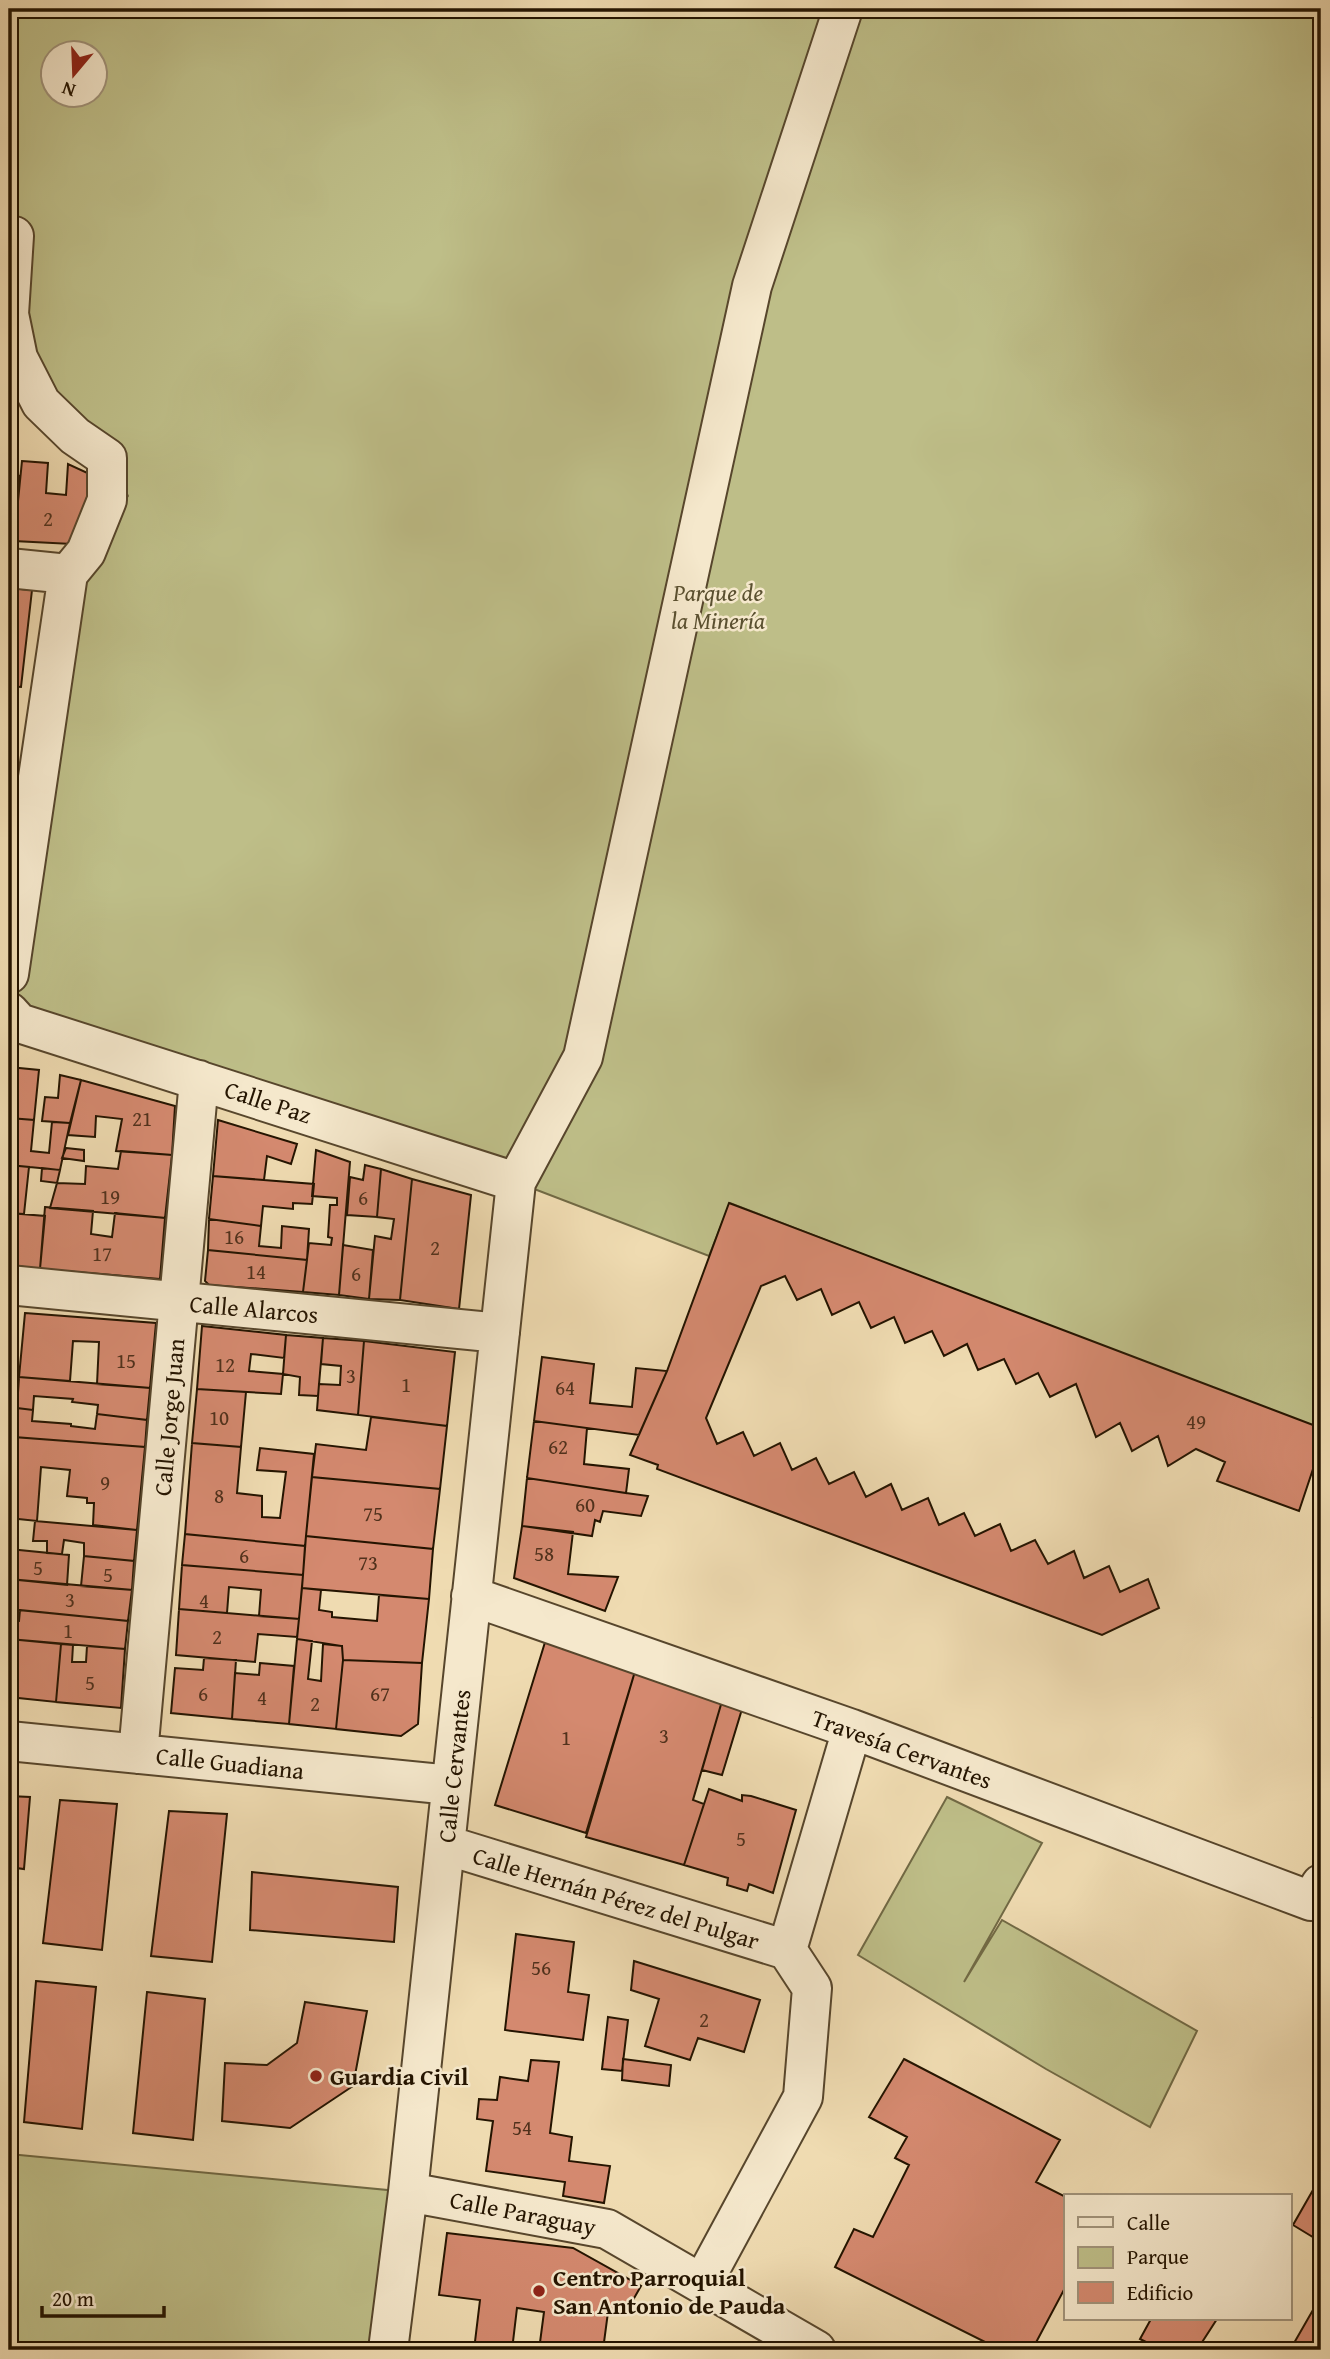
<svg xmlns="http://www.w3.org/2000/svg" width="1330" height="2359" font-family="'Gentium Book Plus',serif">
<rect width="100%" height="100%" fill="#efdbb1"/>
<filter id="stains"><feTurbulence type="fractalNoise" baseFrequency=".00286" numOctaves="4"/><feColorMatrix values="0 0 0 0 .2 0 0 0 0 .09 0 0 0 0 .02 0 0 0 .5 -.17"/></filter>
<radialGradient id="worn" r=".72"><stop offset=".6" stop-color="#630" stop-opacity="0"/><stop offset="1" stop-color="#630" stop-opacity=".3"/></radialGradient>
<!-- green -->
<path fill="#bebe88" stroke="#716944" stroke-width="2" fill-rule="evenodd" d="M9 9H1321V1432L730 1203 709 1256 516 1182 9 1012V981L86 552 128 496 107 458 41 403 9 235ZM52 52H94V94H52Z
M947 1797 1042 1843 964 1982 1002 1920 1197 2031 1150 2127 1046 2069 858 1955Z
M9 2154 408 2192 388 2350H9Z"/>
<!-- building -->
<path fill="#d4896f" stroke="#241400" stroke-width="2" d="M22 461 48 463 46 493 66 495 68 464 94 476 72 544 14 541Z
M9 475 20 476 14 541H9Z
M9 588 32 590 21 687 9 686Z
M9 1067 39 1070 34 1120 9 1118Z
M60 1075 81 1080 70 1123 42 1121 45 1097 58 1098Z
M81 1080 175 1106 172 1155 116 1151 122 1119 96 1116 95 1137 68 1135Z
M9 1118 34 1120 31 1151 49 1153 52 1122 70 1123 60 1170 9 1165Z
M218 1120 297 1144 291 1164 267 1156 264 1180 213 1176Z
M66 1148 84 1150V1161L62 1158Z
M316 1150 350 1162 339 1295 303 1292 309 1243 331 1245 332 1238 328 1237 330 1205H337V1198L312 1196Z
M121 1151 172 1155 165 1218 50 1208 57 1183 85 1184 86 1166 118 1169Z
M9 1165 29 1167 24 1214 9 1213Z
M365 1165 381 1169 377 1217 347 1215 350 1177 363 1180Z
M42 1168 60 1170 57 1183 41 1181Z
M381 1169 412 1179 400 1300 369 1299 375 1236 391 1239 394 1219 377 1217Z
M213 1176 314 1184 312 1204 293 1203V1209L263 1206 261 1226 209 1219Z
M412 1179 471 1195 459 1309 400 1300Z
M729 1203 1321 1428V1445L1299 1511 1217 1481 1225 1462 1196 1449 1168 1466 1158 1436 1132 1451 1120 1423 1096 1437 1076 1384 1050 1397 1038 1373 1016 1384 1004 1359 978 1370 967 1344 944 1356 932 1331 905 1343 894 1317 871 1328 859 1302 832 1315 821 1289 797 1300 785 1276 761 1286 706 1418 717 1444 743 1432 754 1456 780 1443 792 1470 816 1458 829 1484 854 1472 866 1497 891 1484 902 1510 928 1498 939 1525 964 1513 975 1536 1000 1524 1011 1551 1035 1540 1048 1564 1074 1551 1084 1578 1109 1566 1120 1592 1148 1579 1159 1608 1102 1635 657 1469 658 1465 630 1455 667 1371Z
M45 1207 93 1211 91 1234 112 1237 115 1213 165 1218 160 1279 40 1269Z
M9 1213 45 1216 40 1269 9 1265Z
M209 1219 261 1226 259 1246 281 1248 282 1226 309 1229 307 1260 208 1250Z
M343 1245 373 1250 369 1299 339 1295Z
M208 1250 307 1260 303 1292 209 1285 205 1281Z
M25 1313 156 1323 150 1388 97 1384 99 1342 73 1341 70 1381 19 1377Z
M202 1326 286 1335 284 1358 251 1354 249 1371 283 1374 281 1394 197 1389Z
M286 1335 323 1338 318 1396 299 1395 300 1377 283 1374Z
M323 1338 364 1341 358 1415 317 1410 319 1384 340 1385 341 1366 321 1364Z
M364 1341 455 1352 447 1426 358 1415Z
M542 1357 594 1364 590 1403 632 1407 636 1368 667 1371 639 1435 534 1421Z
M9 1377H19L16 1419H9Z
M19 1377 150 1388 147 1420 97 1414 98 1405 72 1402 73 1399 34 1396 33 1410 17 1408Z
M197 1389 246 1392 241 1447 192 1443Z
M17 1408 33 1410 32 1421 71 1424V1426L95 1429 97 1414 147 1420 145 1447 14 1437Z
M371 1417 447 1426 440 1489 312 1477 316 1444 366 1450Z
M534 1421 587 1428 584 1464 629 1469 626 1493 527 1478Z
M14 1437 145 1447 137 1530 93 1525 94 1503H87V1498L67 1496 70 1470 41 1467 37 1521 9 1518Z
M192 1443 241 1447 237 1493 262 1496V1517L280 1518 286 1472 257 1470 260 1448 314 1454 305 1546 185 1534Z
M312 1477 440 1489 433 1549 306 1536Z
M527 1478 626 1493 648 1496 641 1516 603 1511 600 1522 595 1520 592 1536 522 1526Z
M9 1518 17 1519 14 1550 9 1549Z
M35 1521 137 1530 134 1561 84 1556V1543L64 1540 62 1554 47 1553V1541H33Z
M522 1526 573 1532 568 1574 618 1577 605 1611 514 1578Z
M185 1534 305 1546 303 1575 182 1565Z
M306 1536 433 1549 429 1599 302 1588Z
M9 1549 69 1555 67 1585 9 1579Z
M84 1556 134 1561 132 1590 81 1586Z
M182 1565 303 1575 299 1619 259 1616 261 1590 229 1587 227 1613 179 1609Z
M9 1579 132 1590 128 1621 9 1609Z
M302 1588 321 1590 319 1610 332 1612V1617L377 1621 379 1595 429 1599 422 1663 343 1660 342 1646 297 1639Z
M179 1609 299 1619 297 1637 258 1634 255 1662 176 1655Z
M20 1610 128 1621 125 1649 9 1639V1620L19 1621Z
M9 1639 61 1644 56 1702 9 1697Z
M297 1639 312 1641 308 1679 321 1681 323 1644 342 1646 343 1660 336 1729 289 1724Z
M546 1639 636 1668 586 1833 495 1805Z
M61 1644 73 1645 72 1662H86L87 1646 125 1649 121 1708 56 1702Z
M204 1658 236 1660 232 1719 171 1713 175 1668 203 1670Z
M343 1660 422 1663 418 1724 401 1736 336 1729Z
M260 1663 294 1666 289 1724 232 1719 235 1673 259 1675Z
M636 1668 722 1701 693 1800 704 1804 684 1865 586 1837Z
M1321 1698V1720L1313 1717Z
M722 1701 742 1709 722 1775 702 1770Z
M709 1789 742 1801V1795L751 1796 796 1810 773 1893 749 1884 747 1891 727 1885 728 1878 684 1865Z
M9 1796 30 1797 24 1869 9 1867Z
M60 1800 117 1804 102 1950 43 1943Z
M169 1811 227 1814 212 1962 151 1956Z
M252 1872 398 1887 394 1942 250 1930Z
M516 1934 574 1942 568 1992 589 1995 583 2040 505 2030Z
M634 1961 760 2000 744 2052 698 2038 690 2060 645 2046 659 1999 631 1990Z
M36 1981 96 1987 82 2129 24 2122Z
M147 1992 205 1999 193 2140 133 2133Z
M305 2002 367 2011 353 2086 290 2128 222 2121 225 2063 267 2065 297 2043Z
M608 2017 628 2020 622 2071 602 2069Z
M623 2059 671 2065 669 2086 622 2080Z
M904 2059 1060 2140 1036 2182 1066 2197V2286L1032 2350H1001L835 2267 854 2229 873 2237 909 2165 895 2158 907 2137 869 2117Z
M531 2060 559 2062 550 2133 572 2137 569 2161 610 2166 604 2203 563 2196 565 2182 486 2171 493 2121 477 2119 479 2099 497 2100 500 2077 528 2081Z
M1321 2176V2242L1293 2225Z
M447 2233 573 2248 641 2286 625 2314 608 2312 603 2350H539L544 2312 517 2308 512 2350H474L480 2300 439 2295Z
M1321 2296V2350H1290Z
M1151 2319H1217L1197 2350H1162L1140 2339Z"/>
<g fill="none" stroke-linecap="round" stroke-linejoin="round">
<!-- minor casing -->
<g stroke="#57462c" stroke-width="42">
<path id="minor" d="M9 235 14 236 9 314 18 358 41 403 75 436 107 458V500L86 552 68 574 9 974
M9 568 68 574
M9 1012 19 1023 516 1182
M9 1285 500 1333
M471 1596 852 1729 1311 1901 1321 1884
M9 1741 451 1785
M138 1754 199 1080
M446 1845 787 1950 852 1729
M408 2192 607 2229 816 2350
M702 2284 803 2097 812 1988 787 1950
M388 2350 408 2192 516 1182 583 1057 752 286 843 9"/>
</g>
<!-- minor -->
<use href="#minor" stroke="#f5e8cc" stroke-width="38"/>
</g>
<!-- markers -->
<g fill="#8f2418" stroke="#f5e8cc" stroke-width="2.5">
<circle cx="316" cy="2076" r="7"/>
<circle cx="539" cy="2291" r="7"/>
</g>
<g text-anchor="middle" dominant-baseline="central" stroke-width="5" stroke-linejoin="round" paint-order="stroke">
<!-- number labels -->
<g font-size="21" fill="#50311c">
<text x="48" y="518">2</text>
<text x="142" y="1118">21</text>
<text x="110" y="1196">19</text>
<text x="363" y="1197">6</text>
<text x="234" y="1236">16</text>
<text x="435" y="1247">2</text>
<text x="102" y="1253">17</text>
<text x="256" y="1271">14</text>
<text x="356" y="1273">6</text>
<text x="126" y="1360">15</text>
<text x="225" y="1364">12</text>
<text x="351" y="1375">3</text>
<text x="406" y="1384">1</text>
<text x="565" y="1387">64</text>
<text x="219" y="1417">10</text>
<text x="1196" y="1421">49</text>
<text x="558" y="1446">62</text>
<text x="105" y="1482">9</text>
<text x="219" y="1495">8</text>
<text x="585" y="1504">60</text>
<text x="373" y="1513">75</text>
<text x="544" y="1553">58</text>
<text x="244" y="1555">6</text>
<text x="368" y="1562">73</text>
<text x="38" y="1567">5</text>
<text x="108" y="1574">5</text>
<text x="70" y="1599">3</text>
<text x="204" y="1600">4</text>
<text x="68" y="1630">1</text>
<text x="217" y="1636">2</text>
<text x="90" y="1682">5</text>
<text x="203" y="1693">6</text>
<text x="380" y="1693">67</text>
<text x="262" y="1697">4</text>
<text x="315" y="1703">2</text>
<text x="664" y="1735">3</text>
<text x="566" y="1737">1</text>
<text x="741" y="1838">5</text>
<text x="541" y="1967">56</text>
<text x="704" y="2019">2</text>
<text x="522" y="2127">54</text>
</g>
<!-- park labels -->
<g font-size="24" font-style="italic" fill="#5a5030" stroke="#f5e8cc">
<text x="718" y="592">Parque de<tspan x="718" dy="28">la Minería</tspan></text>
</g>
<!-- street labels -->
<g font-size="24" fill="#241400" stroke="#f5e8cc">
<text transform="translate(268 1102) rotate(18)">Calle Paz</text>
<text transform="translate(254 1309) rotate(5)">Calle Alarcos</text>
<text transform="translate(169 1417) rotate(-85)">Calle Jorge Juan</text>
<text transform="translate(902 1749) rotate(20)">Travesía Cervantes</text>
<text transform="translate(230 1763) rotate(6)">Calle Guadiana</text>
<text transform="translate(454 1766) rotate(-84)">Calle Cervantes</text>
<text transform="translate(616 1898) rotate(17)">Calle Hernán Pérez del Pulgar</text>
<text transform="translate(523 2213) rotate(11)">Calle Paraguay</text>
</g>
<!-- poi labels -->
<g font-size="24" font-weight="bold" fill="#241400" stroke="#f5e8cc" text-anchor="start">
<text x="330" y="2076">Guardia Civil</text>
<text x="553" y="2277">Centro Parroquial<tspan x="553" dy="28">San Antonio de Pauda</tspan></text>
</g>
</g>
<!-- margin -->
<rect width="1330" height="2359" fill="none" stroke="#efdbb1" stroke-width="35"/>
<rect x="10" y="10" width="1309" height="2338" fill="none" stroke="#241400" stroke-width="3.5"/>
<rect x="18" y="18" width="1295" height="2324" fill="none" stroke="#241400" stroke-width="2"/>
<!-- legend -->
<rect x="1064" y="2194" width="228" height="126" fill="#f5e8cc" stroke="#a1937a" stroke-width="2"/>
<rect x="1078" y="2217" width="35" height="10" fill="#f5e8cc" stroke="#a1937a" stroke-width="2"/>
<text x="1127" y="2230" font-size="21" fill="#241400">Calle</text>
<rect x="1078" y="2247" width="35" height="21" fill="#bebe88" stroke="#a1937a" stroke-width="2"/>
<text x="1127" y="2264" font-size="21" fill="#241400">Parque</text>
<rect x="1078" y="2282" width="35" height="21" fill="#d4896f" stroke="#a1937a" stroke-width="2"/>
<text x="1127" y="2300" font-size="21" fill="#241400">Edificio</text>
<!-- north arrow -->
<g transform="translate(74 74) rotate(199)"><circle r="33" fill="#f5e8cc" stroke="#a1937a" stroke-width="2"/>
<path d="M0-5L12 26L0 18L-12 26Z" fill="#8f2418"/>
<text y="-10" font-size="19" font-weight="bold" text-anchor="middle" fill="#241400">N</text>
</g>
<!-- scale -->
<path d="M42 2306v10h122v-10" fill="none" stroke="#241400" stroke-width="3.5"/>
<text x="52" y="2306" font-size="21" fill="#241400" stroke="#f5e8cc" stroke-width="5" paint-order="stroke">20 m</text>
<rect width="100%" height="100%" filter="url(#stains)"/>
<rect width="100%" height="100%" fill="url(#worn)"/>
</svg>
